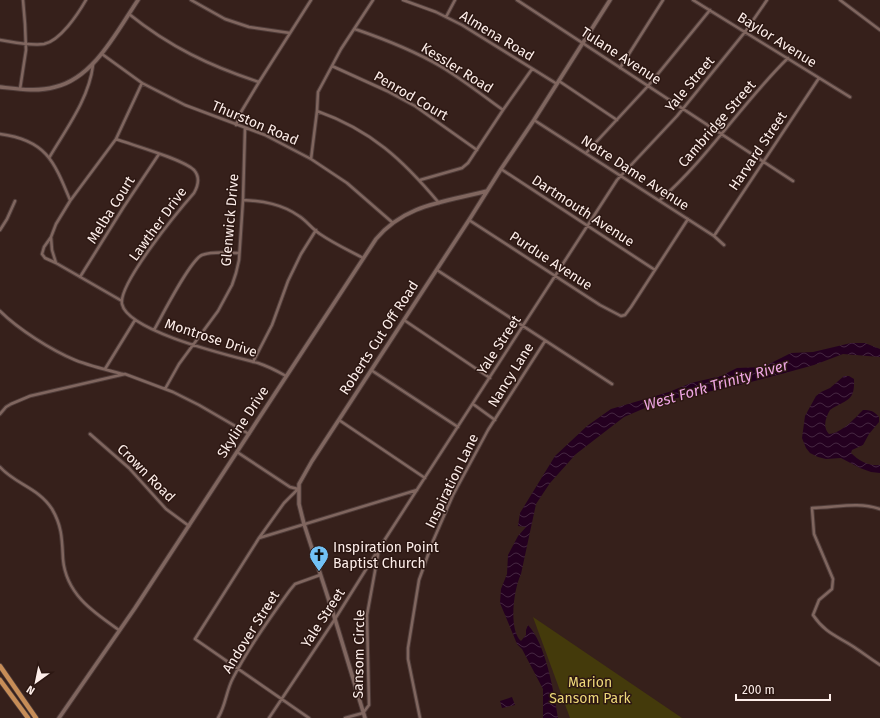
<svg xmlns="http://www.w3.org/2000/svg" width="880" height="718" font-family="'Fira Sans',sans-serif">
<defs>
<pattern id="water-waves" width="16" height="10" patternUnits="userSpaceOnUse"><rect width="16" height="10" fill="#240020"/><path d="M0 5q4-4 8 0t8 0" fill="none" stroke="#452641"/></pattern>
</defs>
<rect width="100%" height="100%" fill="#36201b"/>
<!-- green -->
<path fill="#443a0b" d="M533 617 682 718H570Z"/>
<!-- water -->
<path fill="url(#water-waves)" d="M851 343H865L880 349V357L843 354 814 365 785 373 732 387 677 398 645 408 624 417 576 454 550 483 536 504 521 574C514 588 508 629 521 641L526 635V630L528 625C546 644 554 693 558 718H543V689L522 649 517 644 500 603 501 589 507 574 508 555 518 536 526 527 518 526 520 513 555 456 587 426 611 409 669 392 691 383 721 376 737 368 763 367 791 353 813 352Z
M844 376H849L854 379C855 402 847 399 830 410 826 417 822 427 829 434 842 433 854 419 863 410 871 410 874 411 879 417V422L869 434 863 445 852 450 851 453C859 461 868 466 880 465V473L871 472 860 468 841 458 826 459 818 457 810 453 806 448 802 438 805 416 816 396 821 392 830 388Z
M512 697 515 705 502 708 500 701Z"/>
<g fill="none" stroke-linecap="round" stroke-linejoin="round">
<!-- minor casing -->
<g stroke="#4e3b38" stroke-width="4.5">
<path id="minor" d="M191 0 225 19 249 27 290 33
M403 0 436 12 462 25 557 84
M517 0 793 181
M693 0 850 97
M840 0 880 30
M129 14C170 47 210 66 259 82
M446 17 455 0
M355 29C384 39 413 50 440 66 462 79 482 95 503 110
M0 40C13 42 31 46 44 44 60 41 78 14 86 0
M102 54 142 83 185 105 265 135 311 159 347 183 393 223
M332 66 387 91 415 106 477 150
M620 68 663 0
M559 81 617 120
M20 89 26 50 25 24 23 0
M317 111C371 130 403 160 439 203
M534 120 714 236 724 245
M236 125 241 112 259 82 311 0
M0 134C46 140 54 161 70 200
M116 139C132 145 183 159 194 170 200 177 198 186 194 193 179 210 118 284 122 304 128 332 232 356 258 363 268 366 277 371 286 376
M586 153 648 86 710 10
M49 158C66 129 89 99 93 65
M311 159 317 111 318 92 341 49 373 0
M501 169 655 270
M420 180 462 168 468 163 503 110 532 69
M243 200C263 201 282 204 299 216 307 221 312 229 320 234 333 243 348 250 363 258
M660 200C708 158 742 103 788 58
M469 220 600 305 621 316 625 315 631 307 688 219
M0 230 7 219 15 201
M714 236 819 78
M51 237 44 247 42 254 45 258 56 263
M437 270 612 384
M80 277 123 208 159 154
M122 301 56 263 52 250 51 237 56 224 70 201 116 139 142 83
M0 311C18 329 51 350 75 360 90 366 107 370 123 374
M404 320 490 378
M154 330C162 316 190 260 202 255 213 251 228 253 239 253
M253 362 272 325 288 281 301 254 316 230
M105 369 135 320
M371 370 458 427
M165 389 179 364 218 311 232 285 236 273 239 260 243 200 245 128
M473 404 495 420
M0 414 6 407 11 404 30 396 125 374 173 392 199 405 249 434
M339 420 425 478
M90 434 129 468 166 509 189 526
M237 452 290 487 298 489
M0 467C15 484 39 488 52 509 62 526 62 539 63 559 66 594 93 612 119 630
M298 489 284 503 259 538 195 639 309 718
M880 509C857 501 835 508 812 508L814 534 833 579 832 589 819 600 813 615C825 633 837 636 854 647 863 653 871 659 880 665
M259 538 417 490
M218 718C226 705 226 691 233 678 249 647 270 618 290 590L295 584 320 575
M269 718 335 619 380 547 617 180 677 116 745 32 767 0
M345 718 363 713 369 705 367 615 379 549
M420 718 408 659V648L419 580 433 541 453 495 488 430 545 341"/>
</g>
<!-- tertiary casing -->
<g stroke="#4e3b38" stroke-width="5.5">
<path id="tertiary" d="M0 87C18 89 37 92 55 87 94 78 117 31 138 0
M59 718 135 608 376 239C405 204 445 202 487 191
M365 718 335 619 304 524 299 504V484L312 461 469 220 501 169 534 120 610 0"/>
</g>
<!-- primary casing -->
<g stroke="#4e3b38" stroke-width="6">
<path id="primary" d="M0 666 36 718
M0 680 28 718"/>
</g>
<!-- minor -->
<use href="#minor" stroke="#80665f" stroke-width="2.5"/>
<!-- tertiary -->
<use href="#tertiary" stroke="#80665f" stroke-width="3.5"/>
<!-- primary -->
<use href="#primary" stroke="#c78d57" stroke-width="4.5"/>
</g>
<!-- icons -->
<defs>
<g id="church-pin" transform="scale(1)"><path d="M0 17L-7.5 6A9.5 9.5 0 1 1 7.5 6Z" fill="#72c1f5" stroke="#2c1712"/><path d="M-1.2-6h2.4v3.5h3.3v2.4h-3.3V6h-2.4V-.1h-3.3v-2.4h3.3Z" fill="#111"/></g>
</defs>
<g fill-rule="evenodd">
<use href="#church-pin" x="319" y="555"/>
</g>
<g text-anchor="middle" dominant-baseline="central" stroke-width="3" stroke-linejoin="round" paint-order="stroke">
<!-- street labels -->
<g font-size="14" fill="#fdeeea" stroke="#2c1712">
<text transform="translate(497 36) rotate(31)">Almena Road</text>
<text transform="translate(777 40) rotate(32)">Baylor Avenue</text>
<text transform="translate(621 56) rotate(33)">Tulane Avenue</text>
<text transform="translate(457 68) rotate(32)">Kessler Road</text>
<text transform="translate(690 84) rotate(-50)">Yale Street</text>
<text transform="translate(411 96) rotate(30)">Penrod Court</text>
<text transform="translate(255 123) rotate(23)">Thurston Road</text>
<text transform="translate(717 124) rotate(-49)">Cambridge Street</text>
<text transform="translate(758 151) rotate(-56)">Harvard Street</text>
<text transform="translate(635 173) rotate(33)">Notre Dame Avenue</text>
<text transform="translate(111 210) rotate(-58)">Melba Court</text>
<text transform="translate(583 211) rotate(33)">Dartmouth Avenue</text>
<text transform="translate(230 220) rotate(-85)">Glenwick Drive</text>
<text transform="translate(158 224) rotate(-54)">Lawther Drive</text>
<text transform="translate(551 261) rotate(33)">Purdue Avenue</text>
<text transform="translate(211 338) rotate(18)">Montrose Drive</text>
<text transform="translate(379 338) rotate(-57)">Roberts Cut Off Road</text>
<text transform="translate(499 345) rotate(-57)">Yale Street</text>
<text transform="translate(511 375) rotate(-58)">Nancy Lane</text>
<text transform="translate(243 422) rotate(-57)">Skyline Drive</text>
<text transform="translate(146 473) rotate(45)">Crown Road</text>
<text transform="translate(452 481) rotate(-64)">Inspiration Lane</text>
<text transform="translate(323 618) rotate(-57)">Yale Street</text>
<text transform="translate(251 632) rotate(-58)">Andover Street</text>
<text transform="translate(359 654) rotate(-89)">Sansom Circle</text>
</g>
<!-- poi labels -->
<g font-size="14" fill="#fdeeea" stroke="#2c1712" text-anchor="start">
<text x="333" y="547">Inspiration Point<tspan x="333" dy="16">Baptist Church</tspan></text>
</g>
<!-- park labels -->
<g font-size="14" fill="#edd779" stroke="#2c1712">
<text x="590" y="682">Marion<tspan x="590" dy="16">Sansom Park</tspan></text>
</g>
<!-- water labels -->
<g font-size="15" font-style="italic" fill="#eea5e3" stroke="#2c1712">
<text transform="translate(716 385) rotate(-16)">West Fork Trinity River</text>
</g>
</g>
<!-- north arrow -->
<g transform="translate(36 682) rotate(213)" stroke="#2c1712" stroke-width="3" paint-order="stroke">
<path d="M0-3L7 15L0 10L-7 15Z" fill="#fdeeea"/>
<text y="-6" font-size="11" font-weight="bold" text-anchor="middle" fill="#fdeeea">N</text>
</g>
<!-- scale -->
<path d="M736 694v6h94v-6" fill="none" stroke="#fdeeea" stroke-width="2"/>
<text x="742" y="694" font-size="12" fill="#fdeeea" stroke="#2c1712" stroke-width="3" paint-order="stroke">200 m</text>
</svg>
